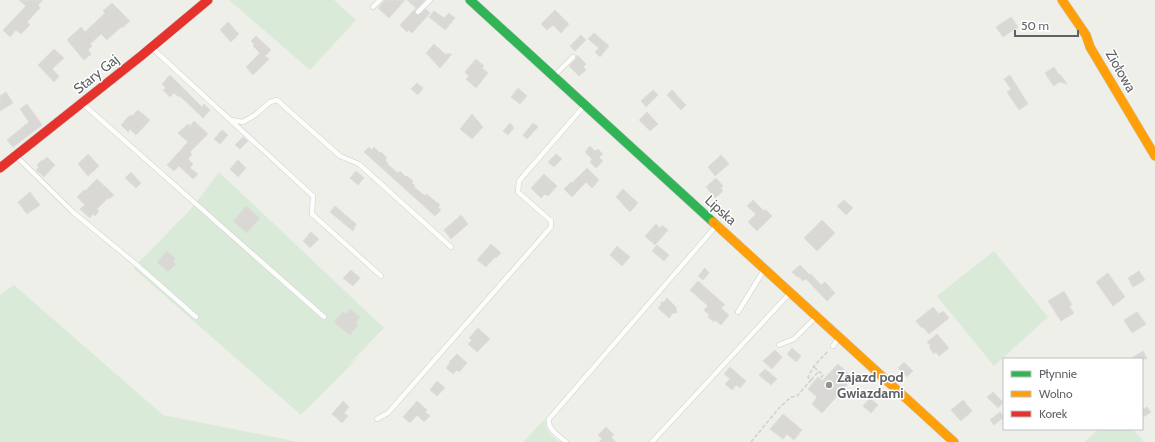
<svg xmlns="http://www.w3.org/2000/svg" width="1155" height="442" font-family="Cabin,sans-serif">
<rect width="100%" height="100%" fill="#efefea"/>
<!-- green -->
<path fill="#d9ead8" d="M229 0H334L356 20 310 70Z
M219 172 384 328 347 366 362 354 301 415 133 268 191 209Z
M994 251 1048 317 994 366 937 296Z
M14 285 163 415 299 442H0V295Z
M546 418C544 431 550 434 559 442H523Z
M1099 429H1133L1144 442H1084Z"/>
<!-- building -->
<path fill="#d9d8d5" stroke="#deddda" d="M19 0H43L38 5 40 8 27 22 30 25 21 34 16 30 10 37 3 30 26 6Z
M385 0H405L389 18 378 8Z
M407 0H425L415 10V13L417 15H419L426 9 430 13 412 33 409 30 407 32 400 25 416 8Z
M112 3 130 21 122 28 121 27 107 40 101 34 90 44 92 46 88 50 91 54 84 60 67 40 81 27 85 32 105 13 103 11Z
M555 10 569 24 561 33 553 25 547 30 541 24Z
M434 11 444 18 449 13 455 18 445 30 429 17Z
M1011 17 1018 27 1003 37 996 27Z
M228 22 239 34 231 42 220 30Z
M594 33 609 46 600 57 595 52 599 48 588 39Z
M581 35 586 40 575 51 570 46Z
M256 36 271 50 265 56 269 59 253 75 246 67 260 53 253 46 254 44 251 41Z
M434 44 445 54H452L440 68 426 53Z
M54 49 64 58 52 69 59 76 54 82 38 65Z
M577 55 586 64 583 67 586 70 579 76 569 66 576 59Z
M476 59 484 66 482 68 488 73 476 88 466 79 469 76 465 72Z
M1054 67 1059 75 1060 74 1067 84 1059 82 1054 86 1050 81 1045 73Z
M170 75 202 107 204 104 210 110 203 118 180 96 179 97 174 93 170 97 163 90 166 88 162 84Z
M1010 75 1028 104 1019 110 1007 92 1011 89 1004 79Z
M417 83 423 88 418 95 411 89Z
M518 88 527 96 520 104 511 97Z
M653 90 658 95 646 107 641 101Z
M672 90 686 105 681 110 667 95Z
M6 92 13 103 0 111V96Z
M27 104 42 125 13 147 7 140 29 122 20 109Z
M138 110 150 120 136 135 130 129 128 132 121 125 130 115 132 116Z
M647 112 658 124 650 131 639 120Z
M472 114 483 127 472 139 460 129Z
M194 121 208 134 190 152 192 154 188 159 193 164 190 168 198 174 193 179 179 166 174 171 167 165 188 142 178 133 188 124 190 126Z
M510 123 514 128 508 135 503 131Z
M533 123 538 127 527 139 523 135Z
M222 130 228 135 220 144 214 139Z
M243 137 248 141 240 149 235 145Z
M590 146 595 151 598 149 603 154 599 157 603 161 596 168 590 162 592 159 585 152Z
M369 147 372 150 374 147 380 153 381 152 387 158 385 160 388 163 387 164 398 173 400 171 406 177 407 176 413 181 412 183 415 186 414 187 425 196 426 194 440 205 438 207 441 210 435 216 364 152Z
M88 154 99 166 88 176 78 164Z
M556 154 562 159 554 167 548 162Z
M721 155 729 164 715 176 708 167Z
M47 157 55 165 44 177 36 170 39 167 37 165 42 160 43 161Z
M238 160 246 168 238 177 230 169Z
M587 168 599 180 592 188 586 182 572 197 564 189 571 182 572 183Z
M356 171 364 178 358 185 350 178Z
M131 172 141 183 136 188 125 178Z
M544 174 557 186 548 196 545 194 541 198 531 188Z
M716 178 723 186 721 188 723 191 715 198 706 187Z
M97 179 114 195 109 199 108 198 97 209 99 211 95 216 93 214 90 218 80 209 85 205 77 197 84 190 85 191Z
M623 189 638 203 630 212 616 197Z
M30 192 40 205 27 214 18 202Z
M753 200 764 211 766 210 772 216 757 231 748 222 756 214 747 206Z
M844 200 853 208 846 215 837 206Z
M246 206 260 218 247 233 233 221Z
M335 206 356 224 353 231 330 212Z
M461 215 468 224 451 239 444 230Z
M822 220 835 233 817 251 804 238Z
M656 224 660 228 662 225 668 230 655 245 645 236Z
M311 232 319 239 310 248 303 241Z
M491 244 501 253 496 258 495 257 486 267 477 260Z
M657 245 669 255 664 261 652 251Z
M617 246 630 257 622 266 610 255Z
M167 251 175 258 173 261 176 264 168 272 157 262Z
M800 265 810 275 811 274 821 285 825 282 835 293 827 301 806 279 803 281 798 276 797 277 792 272Z
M705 268 709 273 703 280 698 276Z
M351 270 360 278 353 286 343 278Z
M1139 271 1145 280 1133 287 1128 278Z
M1108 273 1125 297 1113 306 1096 282Z
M698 281 725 305 721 308 729 315 721 325 715 320 714 322 708 317 709 315 704 310 708 306 690 290Z
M1064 291 1072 305 1069 306 1074 313 1061 321 1048 301Z
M667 298 676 307 677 313H673L669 318 658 308 661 305V302H664Z
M933 307 939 314 943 311 949 318 929 334 923 327 922 328 916 321Z
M350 309 360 317 356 322 358 325 350 335 334 322 343 312 346 314Z
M1137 312 1146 324 1132 333 1124 320Z
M478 328 490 339 477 352 468 344 472 340 469 338Z
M937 334 949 348 939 356 936 352 934 354 929 347 931 346 927 342Z
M792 348 801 356 796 362 787 354Z
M775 350 782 357 772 369 763 361Z
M1143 351 1147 359H1130Z
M457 354 467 363 459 372 457 370 453 374 446 368 450 363 449 362Z
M904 362 913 371 907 377 898 368Z
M838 364 853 378 822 413 812 404 817 397 808 389 818 377 822 381Z
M730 367 746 381 740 388 736 385 732 390 725 384 730 379 724 374Z
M765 369 777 379 771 385 759 375Z
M437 381 445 388 437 396 430 390Z
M993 392 1003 402 998 408 987 397Z
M870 398 878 405 871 413 863 406Z
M963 400 972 411 961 421 951 410Z
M343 401 349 407 344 413 348 416 342 423 332 414Z
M417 401 427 410 425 412 430 416 424 422 417 415 410 423 403 417Z
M1147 407 1151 412 1142 418V410Z
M1000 412 1004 417 994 425 990 420Z
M783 414 802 430 794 440 787 434 783 439 770 429Z
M606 427 614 435 611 437 616 442H599L602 439 598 435Z"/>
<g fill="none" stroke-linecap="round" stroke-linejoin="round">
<!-- lane casing -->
<g stroke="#cccdcc" stroke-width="5.5">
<path id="lane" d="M373 7 380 0
M418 12 430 0
M152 48 313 196 312 214 381 276
M555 75 573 57
M83 104 324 317
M231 120 243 122 255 115 270 102 277 100 340 156 359 164 451 247
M17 157 74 213 136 264 196 317
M738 312 764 270
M779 345 794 339 815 318
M833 346 838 339
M377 419 388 413 551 227V221L518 192 519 181 584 106
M566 442C559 436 547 429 549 419L716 226
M652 442 789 294"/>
</g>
<!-- fast casing -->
<g stroke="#cdcdcd" stroke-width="10">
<path id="fast" d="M470 0 713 222"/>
</g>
<!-- slow casing -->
<g stroke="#cdcdcd" stroke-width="10">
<path id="slow" d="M1062 0 1086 35 1090 47 1155 156
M713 222 954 442"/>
</g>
<!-- jam casing -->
<g stroke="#cdcdcd" stroke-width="10">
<path id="jam" d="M0 168 141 56 208 0"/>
</g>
<!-- path -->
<path stroke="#cdd1cf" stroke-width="1.5" stroke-dasharray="4 2" stroke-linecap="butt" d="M814 367 823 375 820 379
M811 380 819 371
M751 442 779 408 791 397 797 396 811 380 808 377 814 366 828 351"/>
<!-- lane -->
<use href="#lane" stroke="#fdfdfc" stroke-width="4.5"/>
<!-- fast -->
<use href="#fast" stroke="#30b455" stroke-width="9"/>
<!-- slow -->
<use href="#slow" stroke="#ff9f0a" stroke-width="9"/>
<!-- jam -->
<use href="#jam" stroke="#e5322d" stroke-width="9"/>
</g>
<!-- markers -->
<circle fill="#929395" stroke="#fff" stroke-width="1.5" cx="829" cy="385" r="4"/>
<g text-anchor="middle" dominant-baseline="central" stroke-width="3" stroke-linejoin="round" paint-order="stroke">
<!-- street labels -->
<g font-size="14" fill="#606267" stroke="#fff">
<text transform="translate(1121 71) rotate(60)">Ziołowa</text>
<text transform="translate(96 74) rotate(-39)">Stary Gaj</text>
<text transform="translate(721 210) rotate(42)">Lipska</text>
</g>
<!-- poi labels -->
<g font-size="14" font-weight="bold" fill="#606267" stroke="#fff" text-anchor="start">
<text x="837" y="377">Zajazd pod<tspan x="837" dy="16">Gwiazdami</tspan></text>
</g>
</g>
<!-- legend -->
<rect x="1003" y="358" width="140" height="72" fill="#ffffff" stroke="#bfc0c2"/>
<rect x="1011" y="371" width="20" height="6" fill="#30b455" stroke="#bfc0c2"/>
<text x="1039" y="378" font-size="12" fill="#606267">Płynnie</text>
<rect x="1011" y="391" width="20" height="6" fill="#ff9f0a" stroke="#bfc0c2"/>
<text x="1039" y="398" font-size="12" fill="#606267">Wolno</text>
<rect x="1011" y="411" width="20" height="6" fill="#e5322d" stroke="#bfc0c2"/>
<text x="1039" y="418" font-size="12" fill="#606267">Korek</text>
<!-- scale -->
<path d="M1015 30v6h63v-6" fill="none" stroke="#606267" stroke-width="2"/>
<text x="1021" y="30" font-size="12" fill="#606267" stroke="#ffffff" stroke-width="3" paint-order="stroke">50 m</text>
</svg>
